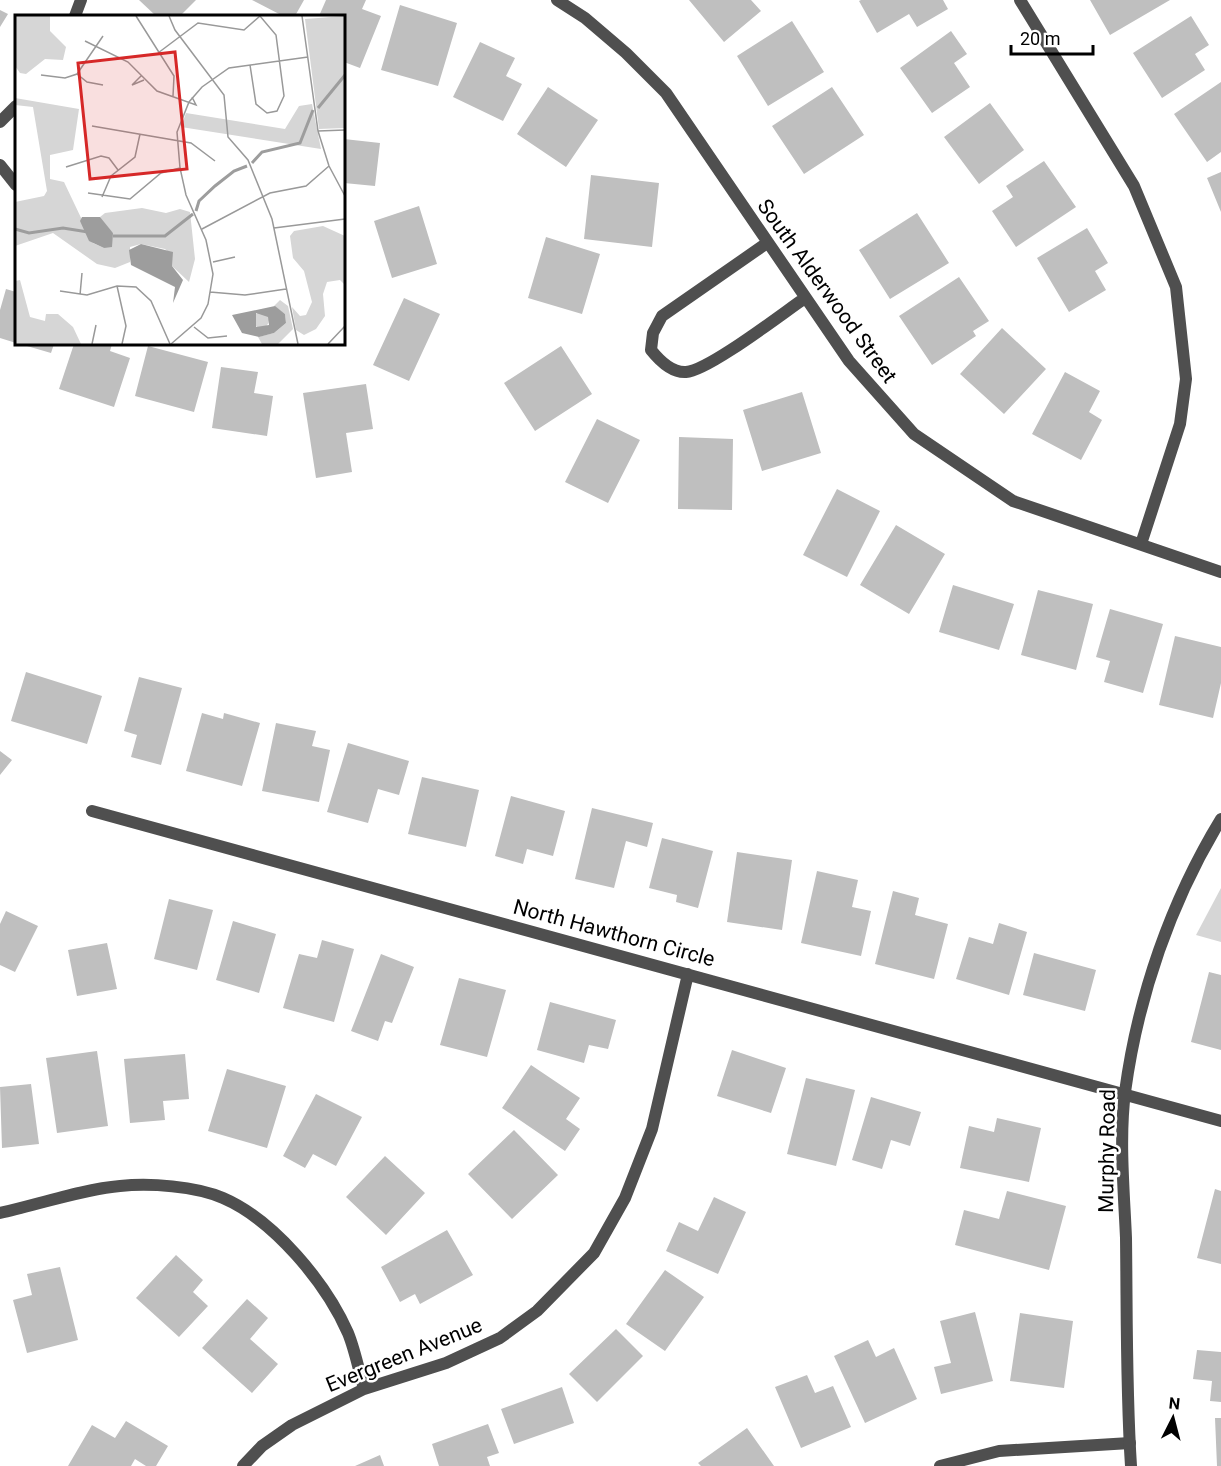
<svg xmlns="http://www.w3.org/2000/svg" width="1221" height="1466" font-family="Roboto,sans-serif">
<rect width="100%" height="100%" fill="#fff"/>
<!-- green -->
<path fill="#d6d6d6" d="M1221 888V942L1196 935Z"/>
<!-- building -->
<path fill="#bfbfbf" d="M139 0H196L180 16H156Z
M252 0H304L295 16H283Z
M326 0H366L362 9 381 16 360 68 344 62V16H319Z
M689 0H751L761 11 724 42Z
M861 0H943L948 9 917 27 909 14 877 33 859 1Z
M1090 0H1170L1110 35Z
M400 5 457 23 438 86 381 70Z
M0 10 8 14 0 27Z
M1191 16 1209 45 1195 54 1205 70 1162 98 1133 53Z
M792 21 824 72 768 106 737 56Z
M951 31 967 54 954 63 970 87 932 113 900 68Z
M480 42 515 58 506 76 522 84 503 121 453 97Z
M1221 82V152L1207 162 1174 114Z
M548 87 598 120 566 167 517 134Z
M832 87 864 135 804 174 772 126Z
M990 103 1024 150 979 184 944 137Z
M344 139 380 143 375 186 344 183Z
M1044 161 1076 207 1016 247 992 211 1013 197 1006 186Z
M1221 172V212L1207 178Z
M591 175 659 183 652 247 584 239Z
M419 206 437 264 392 278 374 221Z
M917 213 949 263 890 299 859 250Z
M1087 228 1108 263 1095 271 1106 290 1069 312 1037 258Z
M546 237 600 254 582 314 528 298Z
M959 277 989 321 973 331 976 336 932 365 899 316Z
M6 289 16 292V343L0 338V310Z
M404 298 440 314 409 381 373 365Z
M1002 328 1046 369 1004 414 960 374Z
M20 344H54L51 353Z
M74 344H112L110 351 130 358 114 407 59 389Z
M148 346 208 362 194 412 135 396Z
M561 346 592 394 535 431 504 383Z
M221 367 258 372 254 393 273 396 267 436 212 428Z
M1065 372 1100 391 1089 412 1102 420 1081 460 1032 434Z
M366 384 373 429 346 433 352 472 316 478 303 393Z
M802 392 821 453 762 471 743 410Z
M597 419 640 440 608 503 565 482Z
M679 437 733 439 732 510 678 509Z
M837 489 880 511 847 577 803 555Z
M896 525 945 554 909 614 860 585Z
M953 585 1014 604 999 650 939 632Z
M1038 590 1093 604 1076 670 1021 655Z
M1110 609 1163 624 1143 693 1104 682 1110 661 1096 657Z
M1175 636 1221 647V683L1213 718 1159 705Z
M26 672 102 696 87 744 11 721Z
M139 677 182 688 161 765 131 757 137 735 124 731Z
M202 713 223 719 224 713 260 723 242 786 186 771Z
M276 723 316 731 312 746 330 750 319 802 262 791Z
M348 743 409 761 399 795 378 789 368 823 327 812Z
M0 751 12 760 0 775Z
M422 777 479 790 466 847 408 834Z
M511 796 565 811 553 856 527 849 523 864 495 856Z
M592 808 653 823 647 847 626 841 614 888 575 879Z
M662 838 713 851 698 908 676 902 677 895 649 888Z
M737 852 792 860 782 930 727 922Z
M817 871 858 880 852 907 871 911 861 956 801 943Z
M893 891 919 898 915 915 948 924 934 979 875 964Z
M169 899 213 910 197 970 154 959Z
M6 911 38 926 15 972 0 965V924Z
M233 921 276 934 259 993 216 980Z
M999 923 1027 932 1009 995 956 979 969 937 993 944Z
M322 940 354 949 334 1022 283 1008 299 954 317 958Z
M107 943 117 989 77 996 68 950Z
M1034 953 1096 970 1085 1011 1023 995Z
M381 954 414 967 392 1023 385 1021 378 1041 351 1031Z
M1209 972 1221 975V1050L1191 1042Z
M459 978 506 990 487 1057 440 1045Z
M550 1002 616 1020 608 1049 589 1045 584 1063 537 1050Z
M732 1050 786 1068 771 1113 717 1096Z
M97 1051 108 1126 57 1133 46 1058Z
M185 1054 189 1099 163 1101 165 1120 130 1123 124 1059Z
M531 1065 580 1098 566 1119 580 1129 565 1151 502 1108Z
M227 1069 286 1086 267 1148 208 1131Z
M806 1078 855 1090 836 1166 787 1154Z
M31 1084 39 1144 2 1148 0 1087Z
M316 1094 362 1117 336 1166 313 1154 305 1168 283 1156Z
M871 1097 921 1112 910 1146 891 1140 882 1169 852 1160Z
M997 1118 1041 1128 1029 1182 960 1168 969 1126 994 1132Z
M514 1130 558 1175 512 1219 468 1174Z
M385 1156 425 1193 386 1235 346 1197Z
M1215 1189 1221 1191V1264L1197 1258Z
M1007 1191 1066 1206 1049 1270 955 1245 964 1210 999 1219Z
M714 1197 746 1212 718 1274 666 1251 679 1222 698 1231Z
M447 1230 473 1275 420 1304 415 1294 400 1302 381 1267Z
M176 1255 203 1280 193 1292 208 1306 179 1337 136 1298Z
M60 1267 78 1340 27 1353 13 1300 32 1295 27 1274Z
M665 1270 704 1297 665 1351 626 1324Z
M247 1299 268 1318 250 1339 278 1364 252 1393 202 1348Z
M975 1312 993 1381 941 1394 934 1367 951 1363 940 1321Z
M1020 1313 1073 1321 1064 1388 1010 1381Z
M616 1329 643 1356 597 1402 569 1374Z
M868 1340 876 1357 894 1348 917 1399 865 1423 834 1356Z
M1197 1350 1221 1352V1402L1210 1401 1212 1381 1193 1379Z
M807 1375 815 1393 833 1386 851 1427 801 1448 775 1387Z
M562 1387 574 1423 514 1444 501 1409Z
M1215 1418H1221V1466H1217Z
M126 1421 168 1446 156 1466H146L135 1459 131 1466H68L92 1425 115 1438Z
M488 1424 499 1453 487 1457 490 1466H439L432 1444Z
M747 1428 774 1466H701L698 1463Z
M380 1455 384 1466H355Z"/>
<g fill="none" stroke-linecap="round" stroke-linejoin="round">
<!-- minor -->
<path stroke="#4f4f4f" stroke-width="12" d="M557 0 585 18 626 53 666 93 849 361 914 434 1013 501 1221 572
M1020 0 1134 186 1176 287 1186 379 1180 424 1141 544
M75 16 81 0
M0 122 16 106
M0 165 16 185
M767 243 662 316 653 333 651 350C659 360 671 373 686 372 708 371 783 313 805 298
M92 811 1221 1121
M0 1213C36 1205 84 1189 120 1186 150 1183 195 1186 223 1198 274 1220 326 1283 348 1333 355 1350 359 1371 364 1389
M243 1466 262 1446 292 1425 364 1389 446 1363 500 1338 537 1311 594 1253 625 1198 652 1129 688 974
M940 1466 999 1451 1130 1443"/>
<!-- tertiary -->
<path stroke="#4f4f4f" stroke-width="12" d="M1131 1466C1126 1390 1127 1314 1126 1238 1124 1191 1119 1139 1125 1092 1138 996 1171 901 1221 819"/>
</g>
<g text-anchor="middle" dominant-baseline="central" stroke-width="5" stroke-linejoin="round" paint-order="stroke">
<!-- street labels -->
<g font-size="21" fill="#000" stroke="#fff">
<text transform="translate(827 291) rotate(54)">South Alderwood Street</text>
<text transform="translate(614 933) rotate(15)">North Hawthorn Circle</text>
<text transform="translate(1107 1151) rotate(-89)">Murphy Road</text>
<text transform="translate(404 1355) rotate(-22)">Evergreen Avenue</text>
</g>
</g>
<!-- overview -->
<g transform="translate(15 15)">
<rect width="330" height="330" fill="#fff"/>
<path d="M0 1H35V16L51 32 48 45 30 44 11 59 5 58 0 51ZM330 1V113L304 114 290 4ZM0 83 64 94 58 135 35 140V164L49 167 78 228 89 233 98 218 87 209 85 202 90 198 127 193 151 198 165 194 175 197 180 244 174 267 157 251V241L150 234 126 229 115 232V247L100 253 82 249 38 218 0 231V187L29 181 32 176 18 92 0 90ZM297 89 306 134 166 112 171 98 270 114 284 91ZM308 211 330 221V270L325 265 312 267 308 279 310 301 301 314 289 320 281 315 277 292 285 301 291 300 297 287 289 256 278 243 275 221 279 216ZM5 265 15 302 30 306 31 299H43L58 312 66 329H0V266ZM265 285 273 291 278 314 263 329H247L243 322 259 318 271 308 270 299 259 291ZM238 305a8 8 0 1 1 16 0a8 8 0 1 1-16 0Z" fill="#d6d6d6"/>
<path d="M67 202H85L98 218 97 232 89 233 74 226 65 206ZM126 229 158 237 157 251 168 265 158 288 160 272 116 250 114 235ZM260 291 270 299 271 308 259 318 244 322 227 318 217 300ZM241 298 253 302 254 310 241 312Z" fill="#9d9d9d" fill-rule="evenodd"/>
<path fill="none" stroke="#9d9d9d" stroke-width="3" d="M303 93 330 60M237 148 247 137 285 128 298 95M181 196 184 186 200 171 219 156 232 151M0 214 14 218 48 213 73 217M98 221H150L178 199"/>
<path fill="none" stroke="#999" stroke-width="1.5" d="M121 1 159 61 158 81M154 1 160 15 209 80 213 122 233 145 257 204 283 329M287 1 303 116 314 151 330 181M70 26 113 47 142 76 181 90 177 82M143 38 183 8 229 15 245 1 261 20 269 81 262 96 252 98 241 89 235 50M62 59 72 67 88 70M26 60 50 63 62 59 88 21M126 61 117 70 129 65M77 111 176 128 200 146M303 116 330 115M51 152 86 141 94 143 103 155M73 178 115 184 146 158 165 153M87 182 96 161 120 142 125 119M259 213 330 204M187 214 255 178 291 171 314 151M198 247 220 242M102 271 111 311 107 329M45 276 72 280 102 271 121 272 136 286 155 329M195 277 230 280 271 274M65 280 67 258M179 312 193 323 212 321M77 329 81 310M156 329 186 303 193 289 198 259 191 225 171 180 165 153 162 117 174 87 187 72 214 53 293 42M313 329 330 311"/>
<path fill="#d62828" fill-opacity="0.15" stroke="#d62828" stroke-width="3" d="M160 37 172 154 75 164 63 48Z"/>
<rect width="330" height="330" fill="none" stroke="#000" stroke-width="3"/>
</g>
<!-- north arrow -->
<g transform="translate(1173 1418) rotate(6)" stroke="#ffffff" stroke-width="4.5" paint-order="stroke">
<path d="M0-4.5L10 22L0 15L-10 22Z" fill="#000000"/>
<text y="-9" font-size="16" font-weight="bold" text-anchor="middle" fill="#000000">N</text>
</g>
<!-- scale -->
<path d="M1011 45v9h82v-9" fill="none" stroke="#000000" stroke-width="3"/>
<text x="1020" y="45" font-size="18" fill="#000000" stroke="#ffffff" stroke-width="4.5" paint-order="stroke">20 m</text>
</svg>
